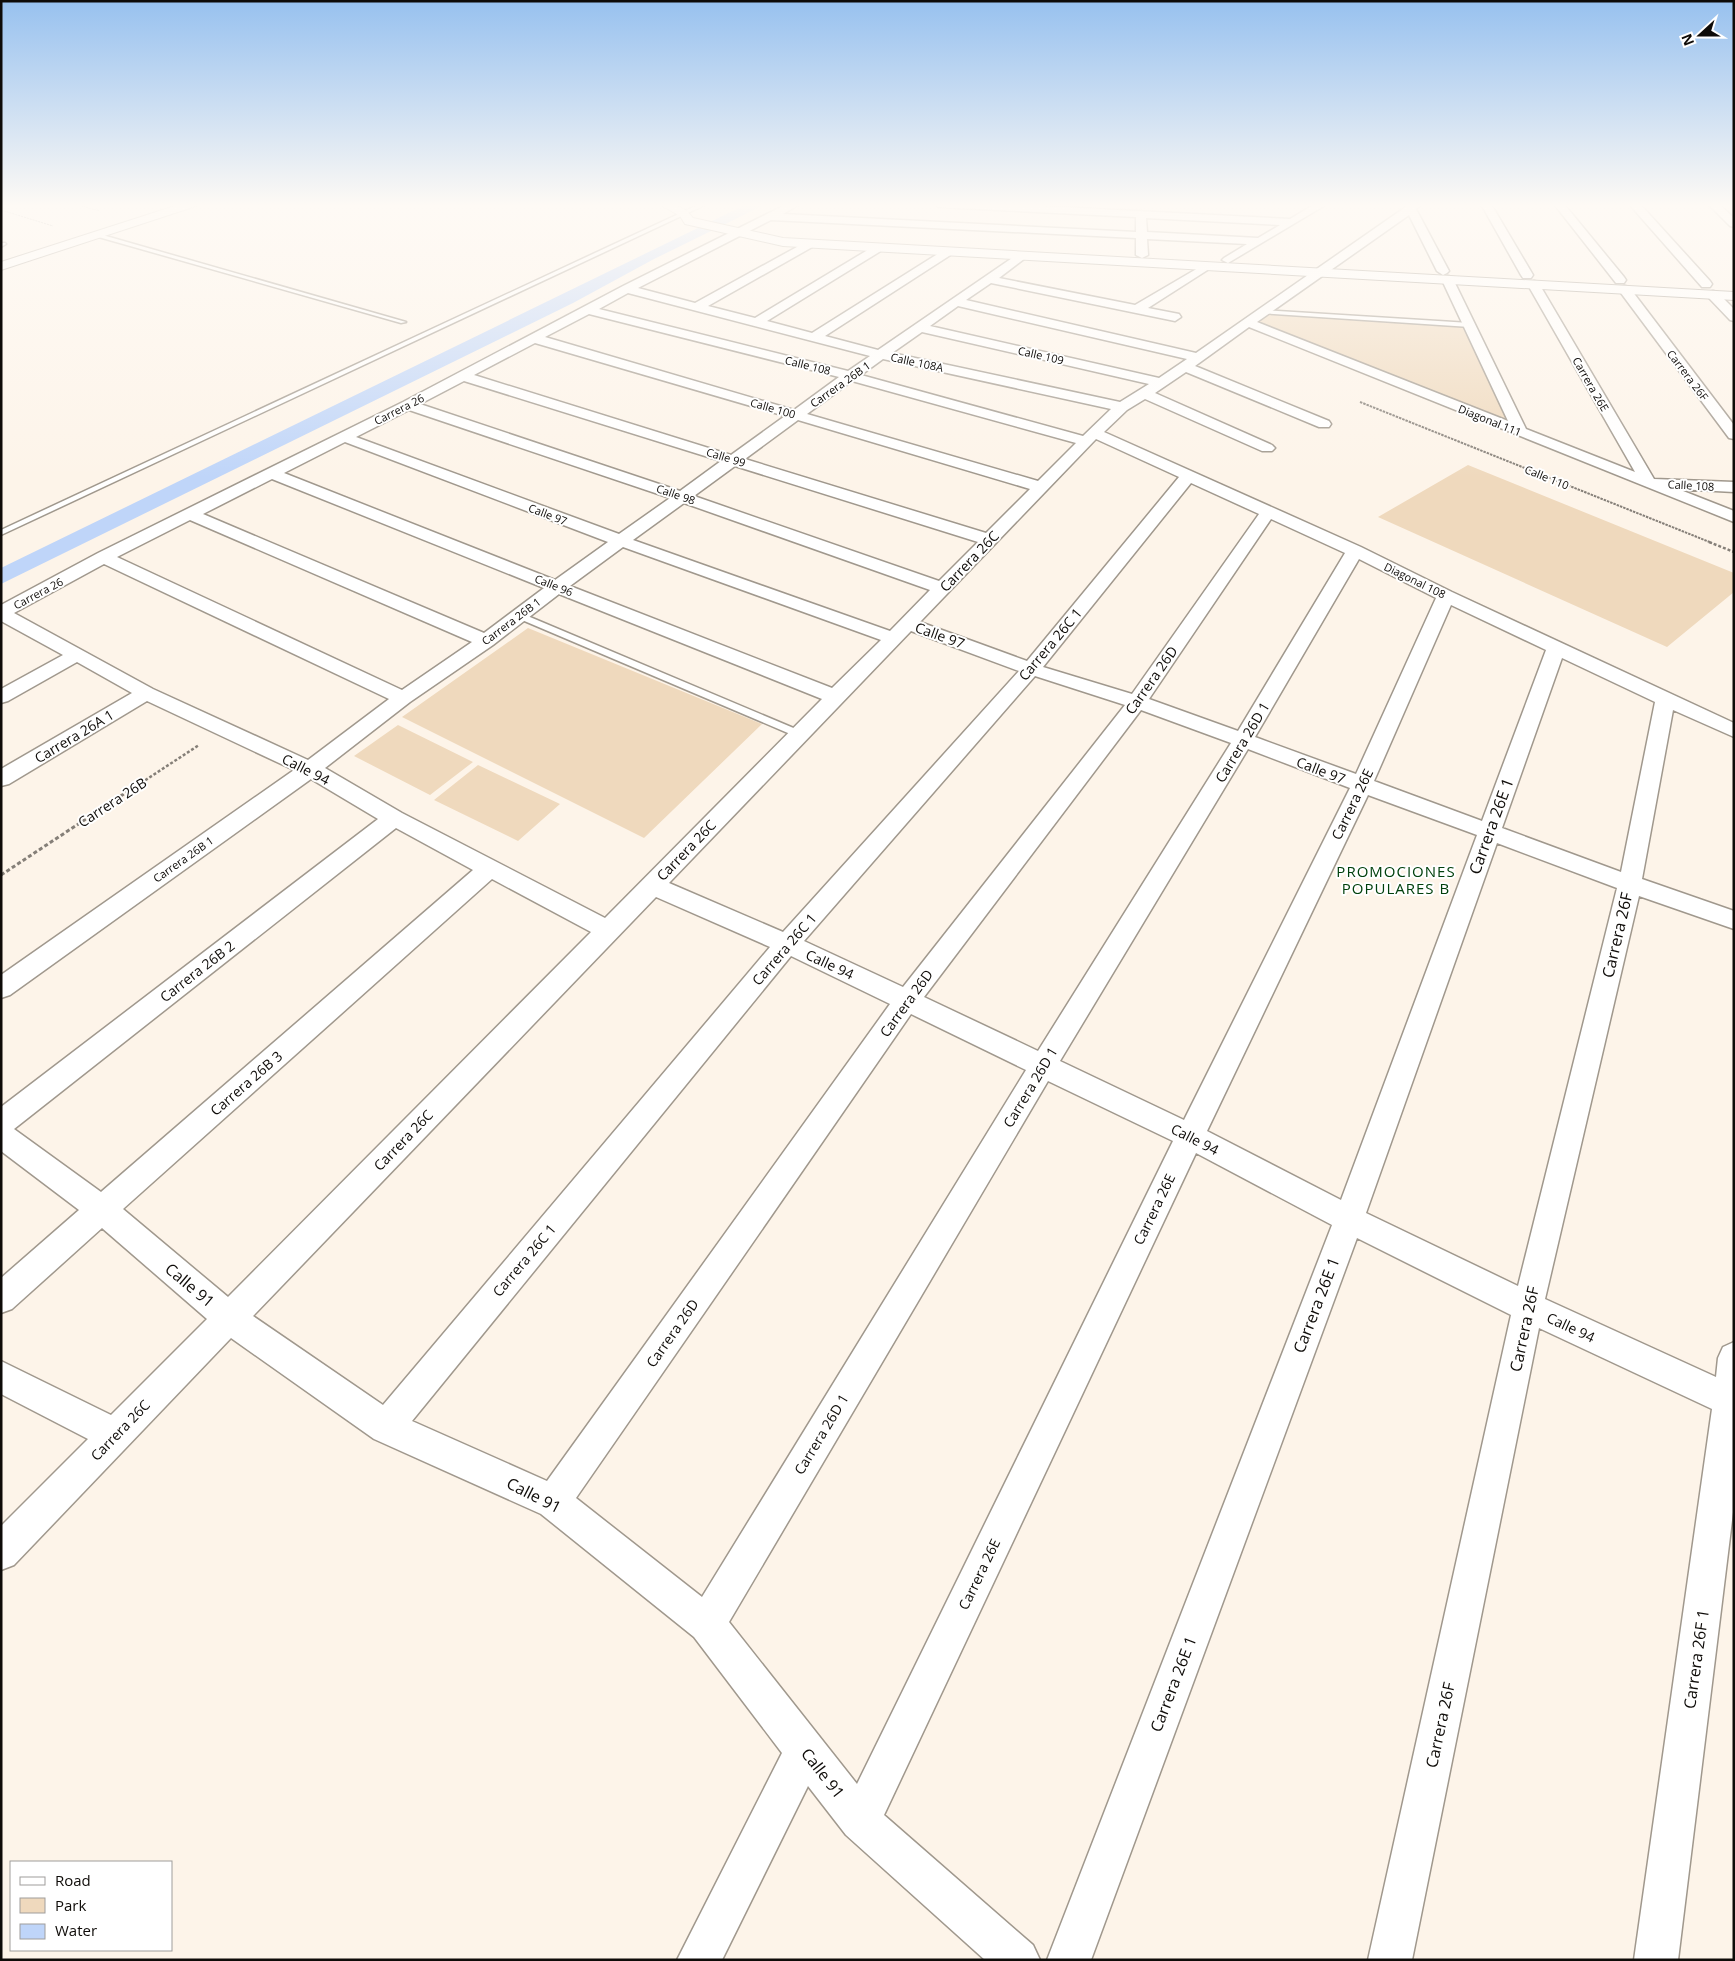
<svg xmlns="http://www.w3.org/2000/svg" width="1735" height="1961" font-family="'Open Sans',sans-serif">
<rect width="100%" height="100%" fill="#fdf4e9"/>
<!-- green -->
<path fill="#efd9bd" d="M1262 312 1470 325 1520 431 1247 322Z
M1468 465 1734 573V592L1667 647 1378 517Z
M528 628 762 724 644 838 402 717Z
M398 725 473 762 430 795 354 756Z
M478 765 560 804 518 841 434 800Z"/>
<!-- water -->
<path fill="#bfd5f9" d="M747 204H766L654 259 573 303 1 584V568Z"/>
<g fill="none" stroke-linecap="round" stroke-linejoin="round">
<!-- lane casing -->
<g stroke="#a0988d" stroke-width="3">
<path id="lane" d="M700 204H707L1 535V530Z
M95 234H99L406 322 401 323 95 236Z
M1 243H5L6 244 1 247Z
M1262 310 1470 323 1473 325 1470 327 1260 313V311Z
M518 612 803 732 804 734 803 736H795L515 617V613Z"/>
</g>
<!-- street casing -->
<g stroke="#a0988d" stroke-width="3">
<path id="street" d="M787 204H800L783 214 1136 232V217L939 207 934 204H1000L1290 219 1315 204H1327L1228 263 1222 260 1224 258 1247 244 1147 239 1148 255 1142 258 1136 255V238L771 220 638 288 695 303 806 242H814L816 244 814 246 708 306 755 318 876 245H884L886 247 884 249 767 321 812 333 944 250H952L954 252 952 254 825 336 878 350 1018 254H1026L1028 256 999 278 1135 305 1205 264 1211 267 1209 269 1148 308 1179 314 1181 317 1175 321 991 283 966 300 1196 353 1410 204H1422L1416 209 1449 271 1447 273 1443 275 1437 271 1409 215 1257 322 1508 421 1442 280 1448 276 1452 277 1526 429 1635 472 1528 285 1534 281 1538 282 1654 479 1734 482V492L1678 489 1734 511V522L1249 327 1195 366 1329 421 1331 424 1329 427H1319L1186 372 1155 393 1272 445 1275 448 1272 451H1262L1145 399 1127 410 1104 432 1361 547 1452 592 1734 723V737L1673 710 1642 879 1734 911V929L1639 896 1545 1299 1716 1377 1718 1358 1723 1347 1734 1342V1504L1678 1960H1634L1712 1409 1539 1328 1412 1960H1368L1511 1315 1357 1238 1091 1960H1047L1332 1225 1196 1153 884 1815 1033 1945 1040 1960H985L846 1835 808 1786 722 1960H677L782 1753 694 1637 541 1514 374 1439 231 1338 14 1565 1 1570V1526L88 1439 1 1394V1361L111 1415 207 1319 102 1228 12 1309 1 1313V1278L79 1210 1 1151V1107L378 819 311 779 10 995 1 998V975L294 770 147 701 9 784 1 786V769L132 693 77 662 8 701 1 703V689L63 655 1 621V605L98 553 403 402 623 286ZM1146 218 1280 225 1258 238 1147 232ZM628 293 870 356 848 371 599 309ZM958 306 1187 359 1159 378 930 326ZM589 314 839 377 794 410 545 337ZM922 332 1149 384 1120 402 892 353ZM535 343 785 416 731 455 474 375ZM883 359 1111 409 1083 436 861 375ZM464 381 721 461 680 491 420 404ZM852 381 1076 443 1038 481 807 414ZM409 410 670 498 619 534 356 437ZM798 420 1030 489 986 533 745 459ZM1096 439 1179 477 1027 661 920 622ZM345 442 608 542 555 580 284 473ZM735 466 978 542 939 581 694 496ZM272 479 544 588 484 633 203 514ZM1191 483 1259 514 1132 694 1043 667ZM684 503 930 590 890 631 633 540ZM1271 519 1345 553 1238 731 1149 699ZM190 520 472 642 402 690 117 557ZM623 547 881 640 832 688 570 586ZM1359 559 1436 598 1356 774 1255 737ZM104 564 389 699 308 760 153 689 14 613ZM559 594 822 699 605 918 402 813 325 768 410 702 493 645ZM1451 605 1546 650 1482 821 1374 781ZM911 631 1019 671 783 932 669 883ZM1562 658 1655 702 1621 872 1502 828ZM1035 676 1125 705 903 987 804 941ZM1141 710 1231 743 1038 1051 924 997ZM1248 749 1350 788 1184 1120 1060 1061ZM1368 795 1477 835 1341 1200 1207 1131ZM396 828 473 870 101 1192 14 1129ZM1497 843 1617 888 1518 1286 1366 1213ZM492 879 591 932 228 1297 123 1209ZM656 897 770 947 383 1405 253 1316ZM791 956 890 1004 547 1481 412 1421ZM911 1014 1026 1070 702 1597 576 1498ZM1048 1081 1173 1141 857 1784 729 1622Z
M1481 204H1491L1533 275 1531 278H1523L1521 275Z
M1554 204H1564L1624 277 1626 280 1624 283H1616Z
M1629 204H1640L1710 281 1712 284 1710 287H1702Z
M1708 204H1719L1734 218V227L1730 226Z
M1625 286 1629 287 1734 425V439L1729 438 1621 293 1619 290 1621 287Z
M1713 291 1717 292 1734 309V321L1730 320 1709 298 1707 295 1709 292Z"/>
</g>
<!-- secondary casing -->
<g stroke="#a0988d" stroke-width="2">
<path id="secondary" d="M181 204H198L196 206 1 270V262Z
M659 204C674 204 684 206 693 218L783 238 1734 292V300L783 246 685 224 680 216Z"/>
</g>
<!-- path-far3 -->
<path stroke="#857f78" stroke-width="1" stroke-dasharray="2 1" stroke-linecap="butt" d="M74 204 100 211
M1 210 53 226"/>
<!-- path-far2 -->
<path stroke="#857f78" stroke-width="2" stroke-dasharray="2.5 1" stroke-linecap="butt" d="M1360 402 1712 543"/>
<!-- path-far1 -->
<path stroke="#857f78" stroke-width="2.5" stroke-dasharray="3 2" stroke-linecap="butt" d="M1709 542 1734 552
M141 783 199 745"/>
<!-- path -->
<path stroke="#857f78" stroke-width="3" stroke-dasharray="4 2.5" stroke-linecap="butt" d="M1 875 142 782"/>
<!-- lane -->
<use href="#lane" fill="#fff" fill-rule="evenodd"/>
<!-- street -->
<use href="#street" fill="#fff" fill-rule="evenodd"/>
<!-- secondary -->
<use href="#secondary" fill="#fff" fill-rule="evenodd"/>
</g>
<!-- sky -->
<linearGradient id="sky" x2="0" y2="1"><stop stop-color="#97c1ef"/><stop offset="0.43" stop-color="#fefaf5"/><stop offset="1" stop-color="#fefaf5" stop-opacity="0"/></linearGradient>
<rect width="1735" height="478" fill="url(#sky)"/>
<g text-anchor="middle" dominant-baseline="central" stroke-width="4" stroke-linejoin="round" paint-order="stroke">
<!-- far-street labels -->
<g font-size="11" fill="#0e0b08" stroke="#fff">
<text transform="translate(1041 355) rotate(13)">Calle 109</text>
<text transform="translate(917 362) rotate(12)">Calle 108A</text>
<text transform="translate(808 365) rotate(14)">Calle 108</text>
<text transform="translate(1688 375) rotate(53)">Carrera 26F</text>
<text transform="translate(840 384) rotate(-35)">Carrera 26B 1</text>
<text transform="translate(1591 384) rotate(60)">Carrera 26E</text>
<text transform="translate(773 408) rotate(16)">Calle 100</text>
<text transform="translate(399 409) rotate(-27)">Carrera 26</text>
<text transform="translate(1490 420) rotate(22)">Diagonal 111</text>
<text transform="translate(726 457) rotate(17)">Calle 99</text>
<text transform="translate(1547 477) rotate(22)">Calle 110</text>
<text transform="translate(1691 485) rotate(3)">Calle 108</text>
<text transform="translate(676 494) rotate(19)">Calle 98</text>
<text transform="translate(548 514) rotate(21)">Calle 97</text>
<text transform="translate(1415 580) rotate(26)">Diagonal 108</text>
<text transform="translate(554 585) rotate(22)">Calle 96</text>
<text transform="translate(38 593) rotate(-28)">Carrera 26</text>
<text transform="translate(511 621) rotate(-37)">Carrera 26B 1</text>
<text transform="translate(183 859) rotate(-35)">Carrera 26B 1</text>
</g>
<!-- street labels -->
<g font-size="14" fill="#0e0b08" stroke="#fff">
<text transform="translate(969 561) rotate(-46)">Carrera 26C</text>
<text transform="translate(940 635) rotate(20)">Calle 97</text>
<text transform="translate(1050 644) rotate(-50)">Carrera 26C 1</text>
<text transform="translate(1151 680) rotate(-55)">Carrera 26D</text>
<text transform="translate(74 736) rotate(-31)">Carrera 26A 1</text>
<text transform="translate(1242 742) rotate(-59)">Carrera 26D 1</text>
<text transform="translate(306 769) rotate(27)">Calle 94</text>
<text transform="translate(1321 770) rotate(21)">Calle 97</text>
<text transform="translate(112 802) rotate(-33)">Carrera 26B</text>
<text transform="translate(1352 804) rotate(-64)">Carrera 26E</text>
<text transform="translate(686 850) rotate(-46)">Carrera 26C</text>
<text transform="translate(784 949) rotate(-49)">Carrera 26C 1</text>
<text transform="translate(830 964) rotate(25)">Calle 94</text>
<text transform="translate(197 971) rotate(-38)">Carrera 26B 2</text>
<text transform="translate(906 1003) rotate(-54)">Carrera 26D</text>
<text transform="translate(246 1083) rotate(-41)">Carrera 26B 3</text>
<text transform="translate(1030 1087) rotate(-59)">Carrera 26D 1</text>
<text transform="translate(1195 1139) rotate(27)">Calle 94</text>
<text transform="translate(403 1140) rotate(-46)">Carrera 26C</text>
<text transform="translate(1154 1209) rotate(-64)">Carrera 26E</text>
<text transform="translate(524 1260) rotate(-50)">Carrera 26C 1</text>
<text transform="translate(1571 1327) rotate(25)">Calle 94</text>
<text transform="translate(672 1333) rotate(-55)">Carrera 26D</text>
<text transform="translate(120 1430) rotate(-46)">Carrera 26C</text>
<text transform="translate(821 1434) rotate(-59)">Carrera 26D 1</text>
<text transform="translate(979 1574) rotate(-64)">Carrera 26E</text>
</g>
<!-- neighbourhood labels -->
<g font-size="15" letter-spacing="1" fill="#00400c" stroke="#fff">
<text x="1396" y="871">PROMOCIONES<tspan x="1396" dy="17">POPULARES B</tspan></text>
</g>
<!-- near-street labels -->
<g font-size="16" fill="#0e0b08" stroke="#fff">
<text transform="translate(1491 826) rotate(-70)">Carrera 26E 1</text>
<text transform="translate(1617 935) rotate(-77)">Carrera 26F</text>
<text transform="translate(190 1285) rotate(40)">Calle 91</text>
<text transform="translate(1316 1305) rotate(-69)">Carrera 26E 1</text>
<text transform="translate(1524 1329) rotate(-78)">Carrera 26F</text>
<text transform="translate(534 1495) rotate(27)">Calle 91</text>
<text transform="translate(1696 1659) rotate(-82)">Carrera 26F 1</text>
<text transform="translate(1173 1684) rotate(-69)">Carrera 26E 1</text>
<text transform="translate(1440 1725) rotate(-78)">Carrera 26F</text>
<text transform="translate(823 1773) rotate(52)">Calle 91</text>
</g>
</g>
<!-- border -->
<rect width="1735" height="1961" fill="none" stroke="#0e0b08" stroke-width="5"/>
<!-- legend -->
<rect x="10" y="1861" width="162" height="90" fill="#ffffff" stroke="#9f9d9c"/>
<rect x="20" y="1877" width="25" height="8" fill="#ffffff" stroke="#9f9d9c"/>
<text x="55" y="1886" font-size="15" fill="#0e0b08">Road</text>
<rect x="20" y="1898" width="25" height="15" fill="#efd9bd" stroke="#9f9d9c"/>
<text x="55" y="1911" font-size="15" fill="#0e0b08">Park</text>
<rect x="20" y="1924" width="25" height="15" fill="#bfd5f9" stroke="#9f9d9c"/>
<text x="55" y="1936" font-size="15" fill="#0e0b08">Water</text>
<!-- north arrow -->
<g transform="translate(1700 35) rotate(249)" stroke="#ffffff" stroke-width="4" paint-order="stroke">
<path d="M0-4L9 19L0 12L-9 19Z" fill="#0e0b08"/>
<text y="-8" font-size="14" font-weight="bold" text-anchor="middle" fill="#0e0b08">N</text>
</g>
</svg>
